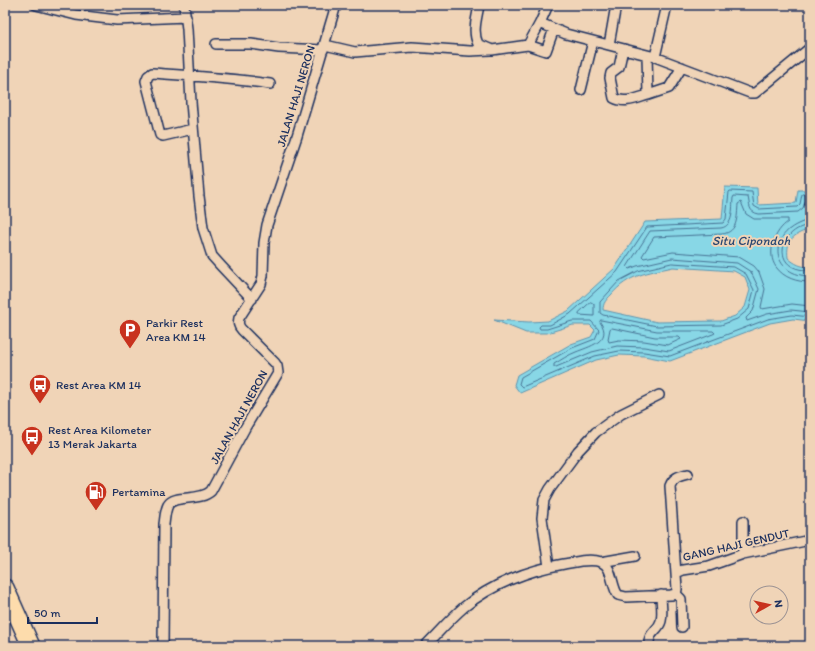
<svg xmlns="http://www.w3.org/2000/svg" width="815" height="651" font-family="Itim,sans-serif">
<rect width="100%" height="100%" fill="#f0d4b7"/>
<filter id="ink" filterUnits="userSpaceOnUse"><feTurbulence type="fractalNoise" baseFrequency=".025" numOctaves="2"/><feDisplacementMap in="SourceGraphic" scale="8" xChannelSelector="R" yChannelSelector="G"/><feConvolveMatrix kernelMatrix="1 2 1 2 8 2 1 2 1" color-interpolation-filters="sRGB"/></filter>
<g filter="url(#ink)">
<!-- water -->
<path fill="#88d7e6" stroke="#5c94b0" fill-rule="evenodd" d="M725 187 757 188 758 205 796 203 798 190H810V229C793 235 786 239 788 258 795 264 801 267 810 267V321L793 319 770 323 670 361 644 356 619 355 596 360 520 393 514 385 517 375 571 344 591 337 595 330 590 325H573L547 333H526L494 320 529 322 548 321 568 311 615 268 645 222 722 219ZM673 267 734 271 745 277 750 290 745 307 735 316 721 321 657 322 603 310C603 303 606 300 611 295 629 274 647 273 673 267Z"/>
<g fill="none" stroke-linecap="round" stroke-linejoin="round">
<!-- shore -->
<path stroke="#477294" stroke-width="1" d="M810 194H802L800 204 797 207 759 209 754 206 752 192 730 191 729 192 726 219 723 223 647 227 617 272 570 314 550 325H541L539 327 540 329H547L572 321H591L599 330 595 339 572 348 521 377 519 384 522 387 595 356 619 351 644 352 670 356 768 319 792 315 810 317
M810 199H806L803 208 798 212 759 214C748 212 750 205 748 197L734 196 733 198C732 208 734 226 721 228L650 231 627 267 629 269 637 266 672 258 737 263 751 272 759 289 753 311 746 318 747 321 767 314 791 310 810 312
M810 220C806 221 802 222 798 224 766 239 774 276 810 276
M810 225C777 229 771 272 810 270
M672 263 734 267 746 274 754 290 749 309 737 319 721 325 657 326 603 315 600 313V302L619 281 638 271Z
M810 282C797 282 784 278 776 267 766 253 775 230 788 222V219H754L746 214 741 202 738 204C737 217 738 232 722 234L654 237 642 256 644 258 673 252 739 257 754 266 759 272 765 289 761 307 762 309 792 304 810 306
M591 302 594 304V316L579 315V313Z
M601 320 657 331H713L715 333 713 334 669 351 644 347 617 346 592 352 556 367H554V364C561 360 568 355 576 352 588 347 614 341 600 322Z
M612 328 655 337H679L681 339 668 345 644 341 619 340 609 342 608 339 610 329Z"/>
<!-- minor casing -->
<g stroke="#1b2f5e" stroke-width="12">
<path id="minor" d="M36 5 76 15 117 20 186 17
M184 5 187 29 191 102 199 196 203 228 212 256 221 266 252 299
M479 5C477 18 472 31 478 44L492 50 528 45 540 23 566 34 655 57 750 93H755L810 48
M540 23 548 5
M216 44H251L279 48 323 50
M325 45 355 52 412 47 470 51 490 50
M528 45 546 51 554 29
M609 45 616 5
M623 49 619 67 611 73 610 78 614 98C625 104 637 98 648 95L647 55
M655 57 667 5
M581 90 593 41
M648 95 669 88 682 67
M193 129 163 136 160 135 146 81 148 76 152 73C191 76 231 78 270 84
M743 521V554
M601 562 635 556
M549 567 542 518 544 500 550 489 578 451 596 432 621 414 659 395
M676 573 683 570 709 566 743 554 810 540
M676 594 677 589 670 486C673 477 680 476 688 474
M676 594 681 599 682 627
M163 646 164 524C165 518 165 511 168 505 174 494 200 502 211 491L245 428 278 373 277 366 275 363 242 330C238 326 238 323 239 318L261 284 263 276 264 243 267 225 297 136 336 5
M425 646C438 633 450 619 464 607 492 584 529 570 564 564 575 562 590 558 601 562 613 566 611 586 618 595L626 597 671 595 676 594
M649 646C648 631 658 632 661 621 663 613 661 603 661 595"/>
</g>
<!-- motorway casing -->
<g stroke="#1b2f5e" stroke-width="20">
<path id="motorway" d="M5 588 31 646"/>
</g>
<!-- minor -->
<use href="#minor" stroke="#f0d4b7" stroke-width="9"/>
<!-- motorway -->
<use href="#motorway" stroke="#fddcac" stroke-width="17"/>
</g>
</g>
<!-- icons -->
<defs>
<g id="parking-pin" transform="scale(1.15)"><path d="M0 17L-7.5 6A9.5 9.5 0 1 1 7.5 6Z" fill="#c8321e" stroke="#f0d4b7"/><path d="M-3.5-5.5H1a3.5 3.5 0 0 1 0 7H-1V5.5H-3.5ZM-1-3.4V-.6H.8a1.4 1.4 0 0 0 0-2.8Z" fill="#fff"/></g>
<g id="bus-pin" transform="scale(1.15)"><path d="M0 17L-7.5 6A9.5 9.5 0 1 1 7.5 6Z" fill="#c8321e" stroke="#f0d4b7"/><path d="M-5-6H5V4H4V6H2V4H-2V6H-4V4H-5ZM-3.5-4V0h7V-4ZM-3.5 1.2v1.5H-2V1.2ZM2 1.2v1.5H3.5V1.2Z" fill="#fff"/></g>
<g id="fuel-pin" transform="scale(1.15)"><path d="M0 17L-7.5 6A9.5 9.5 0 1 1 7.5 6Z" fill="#c8321e" stroke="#f0d4b7"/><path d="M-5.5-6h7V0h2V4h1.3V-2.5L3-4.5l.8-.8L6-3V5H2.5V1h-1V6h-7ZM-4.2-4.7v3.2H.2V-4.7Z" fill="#fff"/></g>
</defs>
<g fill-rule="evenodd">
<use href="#parking-pin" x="130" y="330"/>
<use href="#bus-pin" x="40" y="385"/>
<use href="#bus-pin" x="32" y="437"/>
<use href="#fuel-pin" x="96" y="492"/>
</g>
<g text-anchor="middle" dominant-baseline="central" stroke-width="4" stroke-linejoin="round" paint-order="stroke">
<!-- street labels -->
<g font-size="12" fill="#1b2f5e" stroke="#f0d4b7">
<text transform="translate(296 96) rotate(-73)">JALAN HAJI NERON</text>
<text transform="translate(239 417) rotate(-61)">JALAN HAJI NERON</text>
<text transform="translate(736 545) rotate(-13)">GANG HAJI GENDUT</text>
</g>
<!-- poi labels -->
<g font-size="12" fill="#1b2f5e" stroke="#f0d4b7" text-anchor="start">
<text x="146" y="323">Parkir Rest<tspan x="146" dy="14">Area KM 14</tspan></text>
<text x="56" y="385">Rest Area KM 14</text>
<text x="48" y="430">Rest Area Kilometer<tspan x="48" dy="14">13 Merak Jakarta</tspan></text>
<text x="112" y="492">Pertamina</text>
</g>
<!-- water labels -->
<g font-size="13" font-style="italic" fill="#2b4872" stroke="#f0d4b7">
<text x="751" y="240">Situ Cipondoh</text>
</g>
</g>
<!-- margin -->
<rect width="815" height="651" fill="none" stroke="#f0d4b7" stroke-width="20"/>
<rect x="10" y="10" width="795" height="631" fill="none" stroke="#1b2f5e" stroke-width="1.5" filter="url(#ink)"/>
<!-- north arrow -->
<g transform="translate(769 605) rotate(82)"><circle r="19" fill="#f0d4b7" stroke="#9b9293"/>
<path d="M0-3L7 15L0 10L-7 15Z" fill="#c8321e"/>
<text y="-6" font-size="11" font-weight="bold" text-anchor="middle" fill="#1b2f5e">N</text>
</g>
<!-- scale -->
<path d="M28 617v6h69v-6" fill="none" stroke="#1b2f5e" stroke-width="2"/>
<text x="34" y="617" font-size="12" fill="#1b2f5e" stroke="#f0d4b7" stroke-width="3" paint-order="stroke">50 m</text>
</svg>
